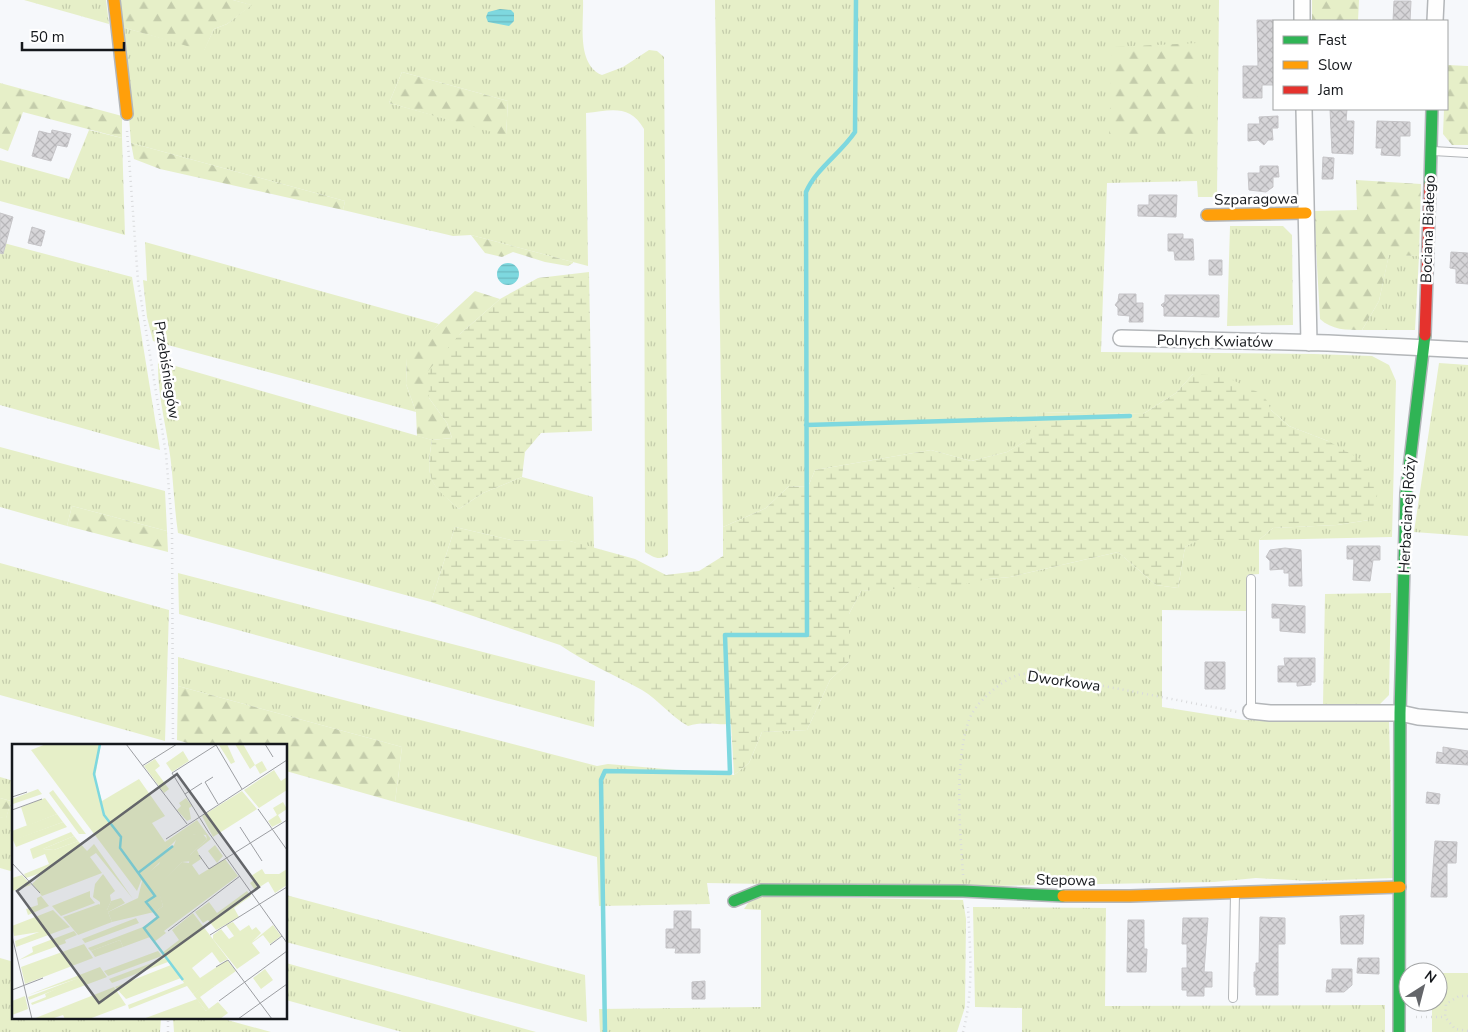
<svg xmlns="http://www.w3.org/2000/svg" width="1468" height="1032" font-family="'Nunito Sans',sans-serif">
<defs>
<pattern id="grass-tufts" width="24" height="20" patternUnits="userSpaceOnUse" patternTransform="scale(1.25)"><rect width="24" height="20" fill="#e6efc8"/><path d="M3 7l-1-3M5 7V3M7 7l1-3M15 17l-1-3M17 17v-4M19 17l1-3" fill="none" stroke="#c4ccab"/></pattern>
<pattern id="forest-firs" width="22" height="20" patternUnits="userSpaceOnUse" patternTransform="scale(1.25)"><rect width="22" height="20" fill="#e6efc8"/><path d="M5 1l3.5 6h-7zM16 11l3.5 6h-7z" fill="#c4ccab"/></pattern>
<pattern id="wetland-marsh" width="20" height="14" patternUnits="userSpaceOnUse" patternTransform="scale(1.25)"><rect width="20" height="14" fill="#e6efc8"/><path d="M1 5h8M5 5V1M11 12h8M15 12V8" fill="none" stroke="#c4ccab"/></pattern>
<pattern id="water-rules" width="6" height="5" patternUnits="userSpaceOnUse" patternTransform="scale(1.25)"><rect width="6" height="5" fill="#7ed8df"/><path d="M0 2.5h6" fill="none" stroke="#6cb9bf"/></pattern>
<pattern id="building-cross-hatch" width="8" height="8" patternUnits="userSpaceOnUse" patternTransform="scale(1.25)"><rect width="8" height="8" fill="#d6d5d8"/><path d="M0 0l8 8M0 8l8-8" fill="none" stroke="#b7b6b9"/></pattern>
</defs>
<rect width="100%" height="100%" fill="#f6f8fb"/>
<!-- grass -->
<path fill="url(#grass-tufts)" fill-rule="evenodd" d="M24 0H106L109 24Z
M233 0H583C584 24 576 64 602 75L623 67 649 50 657 51 664 57 668 555C659 561 653 557 645 552L644 129C630 104 611 110 586 113L588 266 471 235 453 236 343 210 345 201 131 143 122 27 204 50 214 29 227 24 251 5ZM402 72 508 101 506 135 389 103Z
M715 0H1219L1217 197H1198L1197 181 1107 183 1101 352 1314 354 1372 356 1389 365 1396 381 1392 537 1259 540V574L1247 575 1246 611 1162 610V707L1244 720 1389 722 1393 878 1310 881 1256 878 1214 882 937 887 707 883 710 904 599 906 597 857 395 802 402 747 178 686V657L597 766 608 764 734 775 749 763 762 732 807 730 830 680 849 662V614L861 591 1010 577 1118 552 1156 585 1178 588 1185 547 1197 540H1259L1273 528 1337 525 1369 520 1328 441 1289 426 1271 410 1193 374 1176 393 1143 414 1037 412 1035 436 1007 452 971 461 931 450 815 470 808 487 789 486 766 508 723 527Z
M89 130 122 138 125 235 0 201V160L69 179Z
M1230 226H1283L1292 235 1293 325 1227 326Z
M0 242 132 277 160 450 0 405Z
M145 242 439 324 407 358 406 384 416 412 153 341 147 317 143 280 147 281Z
M1389 254 1419 256 1415 330H1362L1379 301Z
M158 361 432 440C425 480 430 483 459 509L483 493 522 477 593 497 594 549 570 541 511 540 455 527 431 602 178 533C175 513 174 493 172 472 169 434 157 399 158 361Z
M1439 363 1468 365V536L1414 532Z
M0 447 165 491 167 531 72 506 67 526 0 507Z
M0 563 169 610 165 741 0 695Z
M178 573 595 681 594 727 179 614Z
M1391 593 1389 695 1379 705H1323L1325 594Z
M0 777 14 781V872L0 868V817L6 818 11 801 0 798Z
M286 895 585 975 587 1022 286 942Z
M753 896 963 900 966 919 965 1007 957 1032H600L599 1009 761 1007V910L744 909Z
M973 907 1106 908 1105 1006 1385 1005V1032H1022V1008L975 1007Z
M0 958 14 962V1018H161L160 1032H0Z
M286 963 536 1032H402L286 1000Z
M173 1018H220L271 1032H174Z"/>
<!-- forest -->
<path fill="url(#forest-firs)" d="M117 0H233L252 5 227 24 214 29 204 51 122 27Z
M1312 0H1359L1358 21H1312Z
M1198 43V136L1109 138 1112 47Z
M1447 65 1468 66V145H1452L1443 134 1444 109H1447Z
M402 72 508 101 506 136 389 103Z
M0 83 122 116V138L23 112 8 151 0 148Z
M131 143 345 201 343 210 160 169 134 159Z
M1356 180 1421 184 1419 256 1389 255 1379 301 1362 330C1346 330 1332 330 1320 319L1314 211 1357 210Z
M471 235 573 262V263L568 266 545 262 513 252 502 257 485 253Z
M475 291 500 299 460 334 429 398 447 423 452 438 432 440 417 436 416 412 406 384 407 357 422 340Z
M72 506 167 531 168 552 67 526Z
M178 686 402 747 395 802 286 771V746H198L177 740Z
M0 798 11 801 6 819 0 817Z"/>
<!-- wetland -->
<path fill="url(#wetland-marsh)" d="M589 272 592 431 541 433 525 452 522 477 483 493 459 509C430 484 425 480 432 440L452 438 447 423 429 398 428 371 460 334 500 299 538 278Z
M1193 374 1224 376 1264 395 1271 410 1289 426 1328 441 1365 462 1379 490 1369 520 1337 525 1273 528 1259 540H1198L1185 547 1178 588 1156 585 1118 552 1010 577 988 579 961 585 861 591 849 614V662L830 680 807 730 762 732 749 763 734 775 731 724C715 725 703 721 688 726 670 716 659 700 642 690 615 675 586 663 560 645L431 602 455 527 511 540 570 541 635 559 666 575 699 571 723 556V527L766 508 789 486 808 487 815 470 931 450 971 461 1007 452 1034 436 1037 412 1143 414 1176 393Z"/>
<!-- park -->
<path fill="#e6efc8" d="M1438 973H1468V1032H1432V1002H1438Z"/>
<!-- water -->
<path fill="url(#water-rules)" d="M500 9 511 10 514 13V21L509 26 488 22 486 17 488 12Z
M497 274a11 11 0 1 1 22 0a11 11 0 1 1-22 0Z"/>
<g fill="none" stroke-linecap="round" stroke-linejoin="round">
<!-- stream -->
<path stroke="#7ed8df" stroke-width="4.5" d="M806 425 1130 416
M605 1032 601 780 605 771 730 773 725 635H807L806 192C816 169 840 154 855 132L856 0"/>
</g>
<!-- building -->
<path fill="url(#building-cross-hatch)" stroke="#c6c5c8" d="M1394 1H1411L1410 21H1393Z
M1257 20H1273L1274 85H1262V98H1243V66H1258Z
M1330 109H1347L1346 121H1354L1353 154 1332 153Z
M1278 116V128H1272L1273 140H1268L1264 145 1258 140 1248 141V124H1260L1259 117Z
M1377 121 1410 122V136H1400V156L1381 155 1382 148H1376Z
M52 130 71 134 67 147 57 145 51 161 32 156 39 131 51 134Z
M1323 157 1334 158 1333 179H1322Z
M1260 166H1278L1279 177H1273V187L1266 192 1249 190 1248 173H1260Z
M1149 195H1177L1176 217 1138 216V205H1149Z
M0 213 13 217 3 254 0 253Z
M32 227 45 231 41 246 28 243Z
M1168 234H1183V239H1193L1194 260H1175L1174 251H1168Z
M1451 252 1468 253V284L1456 283V269L1450 268Z
M1209 260H1222V275H1209Z
M1119 294H1136V303H1143V322H1129L1130 316 1118 315V308L1115 305 1118 301Z
M1165 295H1219V317L1164 316V308L1161 305 1165 302Z
M1347 546H1380V560H1373L1370 581 1353 580 1354 559H1347Z
M1285 548 1301 550 1302 586H1289V573H1284V569L1270 570V561L1266 557 1270 550Z
M1272 604 1305 606V633L1280 631V618H1272Z
M1284 658H1315V682H1311V685L1297 686V682H1278V666H1285Z
M1205 662H1225V689H1205Z
M1443 747 1468 751V765L1436 763 1437 752 1443 753Z
M1427 792 1440 794 1439 804 1426 803Z
M1435 841 1457 842 1456 863H1447V897H1431Z
M674 911H691V929H700V953H675L676 948H666V929H674Z
M1364 915 1363 944H1341L1340 916Z
M1260 917 1285 918V944H1278V995H1256V987H1254V972H1256V963H1259Z
M1183 918H1208L1204 972H1212V987H1204V996H1187V990H1182V968H1187V944H1182Z
M1128 920H1144V949H1147L1146 972H1127Z
M1358 958H1379V974L1357 973Z
M1332 969H1352V985L1344 992H1326L1327 980H1332Z
M705 981V999H692V982Z"/>
<g fill="none" stroke-linecap="round" stroke-linejoin="round">
<!-- lane casing -->
<g stroke="#b3b6b9" stroke-width="10">
<path id="lane" d="M1433 151 1468 153
M1251 711V579
M1233 998 1235 894"/>
</g>
<!-- street casing -->
<g stroke="#b3b6b9" stroke-width="18">
<path id="street" d="M1302 0V21
M1435 21 1436 0
M1304 109 1309 343
M1121 338 1328 343 1468 350
M1251 711 1270 713H1400L1418 717 1468 721"/>
</g>
<!-- fast casing -->
<g stroke="#b3b6b9" stroke-width="14">
<path id="fast" d="M1430 185 1432 109
M734 901 761 890 963 891 1063 896
M1399 1032 1400 713 1406 493 1425 335"/>
</g>
<!-- slow casing -->
<g stroke="#b3b6b9" stroke-width="14">
<path id="slow" d="M114 0 127 114
M1207 215 1306 213
M1063 896H1130L1400 887"/>
</g>
<!-- jam casing -->
<g stroke="#b3b6b9" stroke-width="14">
<path id="jam" d="M1425 335 1430 185"/>
</g>
<!-- path -->
<path stroke="#d9dadc" stroke-width="2.5" stroke-dasharray="1 4" stroke-linecap="butt" d="M127 131 138 281 166 454 172 526 173 746
M963 875C960 829 954 763 969 720 975 703 1000 681 1018 675 1029 671 1058 678 1070 680 1127 690 1182 701 1238 712
M1468 996H1459L1446 1004 1445 1017 1455 1029 1468 1031
M1416 1017H1445
M168 1032V1018
M963 1032C974 991 970 949 968 907"/>
<!-- lane -->
<use href="#lane" stroke="#fefefe" stroke-width="8"/>
<!-- street -->
<use href="#street" stroke="#fefefe" stroke-width="15"/>
<!-- fast -->
<use href="#fast" stroke="#30b455" stroke-width="11"/>
<!-- slow -->
<use href="#slow" stroke="#ff9f0a" stroke-width="11"/>
<!-- jam -->
<use href="#jam" stroke="#e5322d" stroke-width="11"/>
</g>
<g text-anchor="middle" dominant-baseline="central" stroke-width="5" stroke-linejoin="round" paint-order="stroke">
<!-- street labels -->
<g font-size="15" fill="#15181c" stroke="#fff">
<text transform="translate(1256 199) rotate(-1)">Szparagowa</text>
<text transform="translate(1428 229) rotate(-88)">Bociana Białego</text>
<text transform="translate(1215 341) rotate(1)">Polnych Kwiatów</text>
<text transform="translate(167 370) rotate(81)">Przebiśniegów</text>
<text transform="translate(1407 515) rotate(-87)">Herbacianej Róży</text>
<text transform="translate(1064 681) rotate(8)">Dworkowa</text>
<text transform="translate(1066 880) rotate(1)">Stepowa</text>
</g>
</g>
<!-- overview -->
<g transform="translate(12 744)">
<rect width="275" height="275" fill="#f6f8fb"/>
<path d="M34 0H89L83 33 90 57 127 35 153 72 140 79 153 98 185 76 199 95 185 106 189 115 180 121 187 131 213 115 226 132 152 187 154 189 142 198 138 193 111 203 108 196 79 207 76 204 131 183 146 173V166L151 162 145 143 170 118 177 119 178 111 195 95 194 91 184 90 164 96 151 109 150 116 129 137 125 147 19 6ZM223 0H231L243 21 250 17 255 26 248 30 243 21 238 25ZM171 7 177 17 160 28 154 19ZM262 26 269 37 275 33V46L247 64 232 46ZM26 45 30 50 1 60 0 55ZM41 46 74 90H67L37 49ZM230 47 245 65 201 93 190 72ZM33 54 45 70 15 82 9 63ZM271 58 275 65 266 71 270 78 260 83 256 77 265 71 261 64ZM51 78 55 83 4 103 1 96ZM59 88 62 92 31 105 42 106 66 97 75 107 82 100 121 155 84 109 78 113 90 129 30 152 20 140 32 128 14 134 12 130 37 120 33 110 21 115 18 105ZM203 101 211 112 205 119 196 107ZM275 125V141L263 149 256 137ZM10 131 19 141 0 147V134ZM78 147V153L83 159 49 172 40 162ZM235 147 239 152 222 164 227 173 204 186 196 176 191 179 183 168 197 158 205 169ZM29 152 37 162 16 171 14 165 26 161 25 154ZM109 154 113 159 96 168 100 178 66 191 51 173 87 160 95 166 99 157ZM41 166 58 183 4 203 3 197 27 188 2 192 0 182ZM181 169 216 215 208 219 200 208 180 224 188 234 215 216 224 227 203 242 196 239 181 250 175 242 117 265 116 261 172 239 169 234 114 255 103 243 159 221 156 218 100 239 97 235 153 214 150 209 167 196 160 186ZM124 174 127 179 73 199 70 195ZM221 178 228 187 237 181 240 186 244 183 249 189 240 198 261 181 269 192 258 200 251 191 240 199 248 209 225 225 201 195V191L209 185 217 195 222 192 214 181ZM62 187 65 191 53 196 54 199 7 216 21 208 20 203ZM72 200 81 214 13 240 9 223ZM146 207 150 212 96 232 92 227ZM88 223 95 233 20 261 19 259 34 253 33 250 70 233 16 251ZM253 225 261 236 249 245 241 234ZM102 243 114 261 77 275H53L51 271 39 275H21ZM13 252 16 265 0 271V257ZM185 255 194 267 206 258 216 269 208 275H131Z" fill="#e6efc8"/>
<path d="M215 0 223 18 219 20 207 1ZM143 15 148 22 143 26 157 45 152 49 132 22ZM174 54 180 62 177 64 179 75 175 77 165 66 169 62 167 59ZM131 65a7 7 0 1 1 14 0a7 7 0 1 1-14 0ZM45 70 51 78 0 97V87ZM62 92 66 97 42 106 31 105ZM108 196 111 203 83 213 79 207ZM69 233 70 235 17 256 16 253ZM196 238 203 242 188 253 197 265 194 267 181 250Z" fill="#e6efc8"/>
<path d="M190 89 195 95 178 111 180 117 170 118 146 143 151 162 146 166V173L142 168 100 178 96 168 126 154 131 133 147 120 151 109 162 101 165 93ZM91 130 103 147 98 151 99 157 95 166 88 164V158L81 153 83 140Z" fill="#e6efc8"/>
<path d="M250 125 253 130H268L243 146 238 139 242 136 239 132Z" fill="#e6efc8"/>
<path fill="none" stroke="#7ed8df" stroke-width="2.5" d="M88 0 82 30 92 71 109 93 108 104 143 152 134 158 146 173 132 184 171 236M126 129 161 102"/>
<path fill="none" stroke="#9c9ea2" stroke-width="1" d="M114 0 175 80M253 0 261 13M130 22 165 0M201 33 193 38 206 60M230 45 204 1 160 29 197 89 275 199M173 50 190 39M0 53 15 48M246 65 275 106M0 66 30 55M228 83 250 117M154 95 275 16M187 111 197 125 275 76M0 119 28 149M156 187 228 132M198 191 275 143M0 192 20 275M258 201 270 192M204 223 216 216 260 275M0 246 31 234M207 257 275 207M226 275 275 240"/>
<path fill="#64666a" fill-opacity="0.15" stroke="#64666a" stroke-width="2.5" d="M165 30 247 143 87 259 5 147Z"/>
<rect width="275" height="275" fill="none" stroke="#15181c" stroke-width="2.5"/>
</g>
<!-- legend -->
<rect x="1273" y="20" width="175" height="90" fill="#ffffff" stroke="#a1a3a4"/>
<rect x="1283" y="36" width="25" height="8" fill="#30b455" stroke="#a1a3a4"/>
<text x="1318" y="45" font-size="15" fill="#15181c">Fast</text>
<rect x="1283" y="61" width="25" height="8" fill="#ff9f0a" stroke="#a1a3a4"/>
<text x="1318" y="70" font-size="15" fill="#15181c">Slow</text>
<rect x="1283" y="86" width="25" height="8" fill="#e5322d" stroke="#a1a3a4"/>
<text x="1318" y="95" font-size="15" fill="#15181c">Jam</text>
<!-- north arrow -->
<g transform="translate(1423 987) rotate(36)"><circle r="24" fill="#ffffff" stroke="#a1a3a4"/>
<path d="M0-4L9 19L0 12L-9 19Z" fill="#64666a"/>
<text y="-8" font-size="14" font-weight="bold" text-anchor="middle" fill="#15181c">N</text>
</g>
<!-- scale -->
<path d="M22 42v8h102v-8" fill="none" stroke="#15181c" stroke-width="2.5"/>
<text x="30" y="42" font-size="15" fill="#15181c" stroke="#ffffff" stroke-width="4" paint-order="stroke">50 m</text>
</svg>
